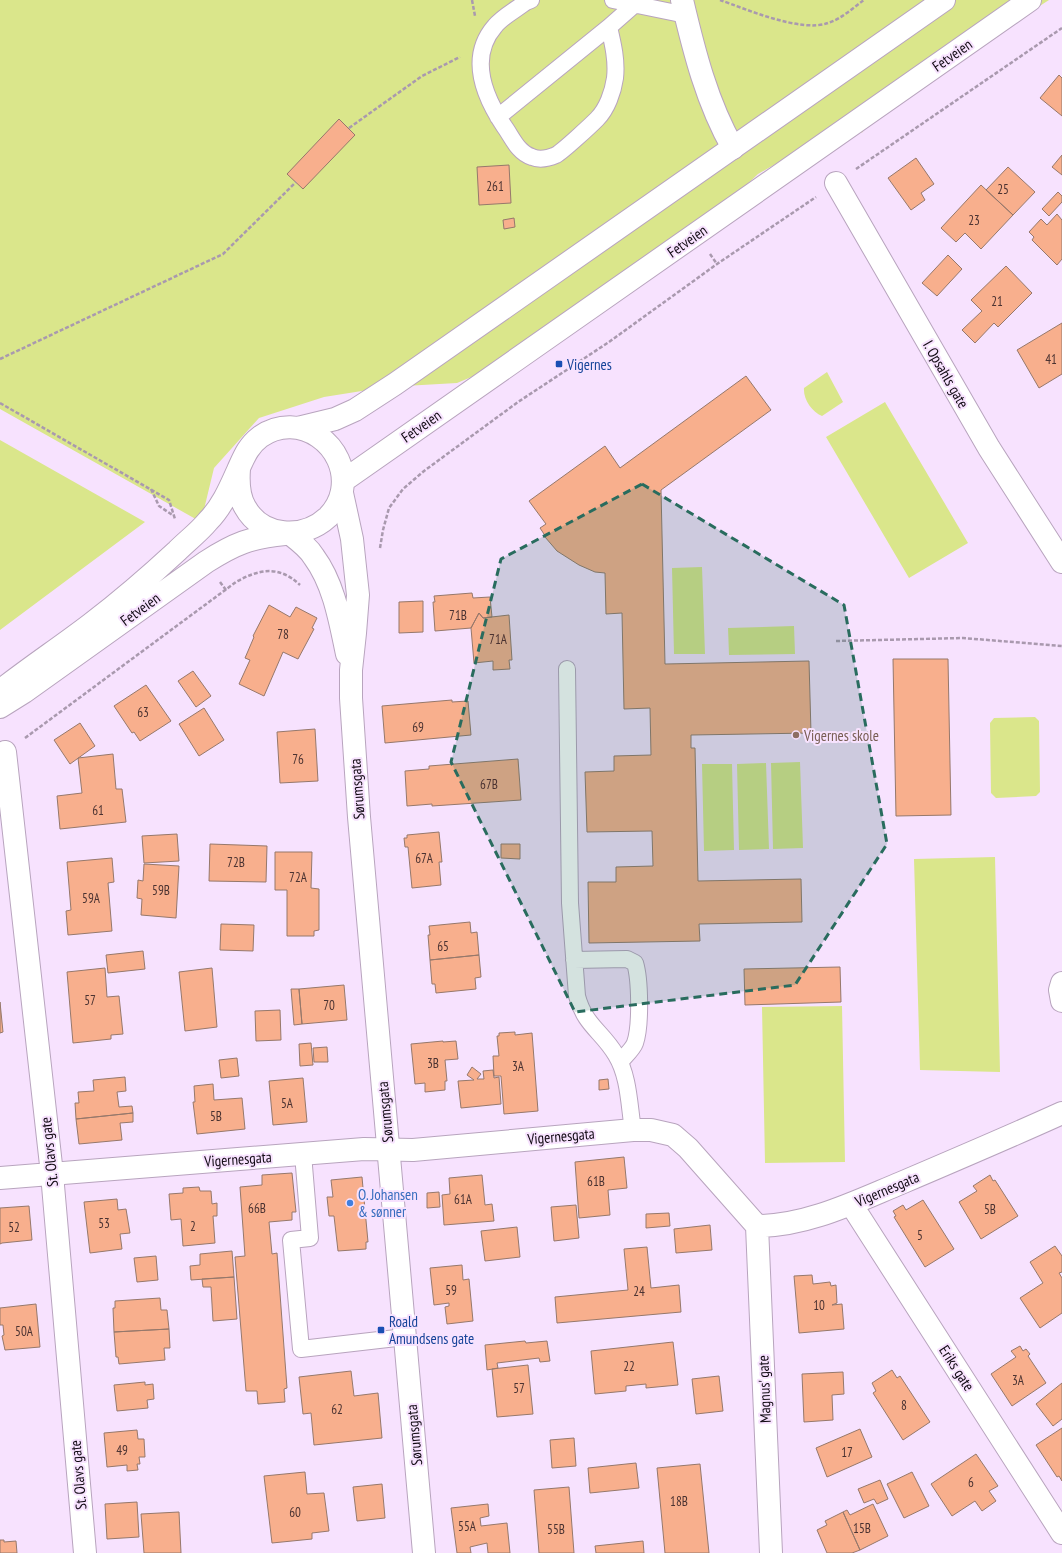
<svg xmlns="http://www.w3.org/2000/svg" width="1062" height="1553" font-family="'PT Sans Narrow',sans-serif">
<rect width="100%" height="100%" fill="#f7e2fe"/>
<!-- green -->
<path fill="#dae68b" d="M0 0H1049L993 36 864 123 863 132 807 146 758 174 714 216 505 363 457 383 387 387 324 397 259 418 214 468 201 522 0 409Z
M827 372 843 402 822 416C812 412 803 399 804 388Z
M885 402 968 543 909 578 826 437Z
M0 440 145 522 0 630Z
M702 567 705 654H674L672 568Z
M794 626 795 654 729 655 728 628Z
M1035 717 1039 721 1040 792 1036 796 996 798 991 793 990 723 994 718Z
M800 762 803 848 773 849 771 763Z
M766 763 769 849 739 850 737 764Z
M702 764H732L734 850 704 851Z
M995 857 1000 1072 920 1070 914 859Z
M842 1006 845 1162 765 1163 762 1007Z"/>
<!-- building -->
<path fill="#f8af8d" stroke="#96786b" d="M1059 75 1062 78V116L1040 98Z
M339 119 355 135 303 189 287 174Z
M1062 155V175L1052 167Z
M916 158 934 184 921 193 925 200 911 210 888 178Z
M509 165 511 203 479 205 477 167Z
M1008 167 1035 192 1013 215 986 190Z
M981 185 1013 215 981 249 965 233 956 242 941 228Z
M1058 192 1062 196V202L1049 216 1042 209Z
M1057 214 1062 220V259L1057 265 1032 240 1034 237 1029 232 1041 219 1047 225Z
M514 218 515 227 504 229 503 220Z
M948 255 962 269 937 296 922 283Z
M1006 266 1032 293 998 327 994 323 975 343 962 330 982 311 971 300Z
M1062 323V374L1039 388 1017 350Z
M746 376 771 410 661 490 665 664 809 661 811 733 691 735V748H695L698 881 801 879 802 922 699 924 700 941 589 943 588 882H616V867L653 866 652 831 587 832 585 772 614 771V756L651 755 650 708 624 709 622 613 606 614 605 573 595 572 579 565 557 551 545 537H546L540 528 546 524 529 501 605 446 620 468Z
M472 593 473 598 490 597 492 617 483 618 479 613 471 628 435 631 433 602H435L434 596Z
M423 601V632L399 633V602Z
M269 605 290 617 296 607 317 618 312 628 314 629 298 659 283 652 264 696 239 684 250 660 245 658 254 637 253 636Z
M479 613 483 618 509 615 512 660H509L510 669 493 670V661L474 663 471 628Z
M893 659H948L951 815 896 816Z
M193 671 211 696 196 707 178 681Z
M146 685 171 721 140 741 134 732 132 733 114 706Z
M452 700V702L468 701 471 735 385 743 382 706Z
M204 708 224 740 199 756 179 724Z
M80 723 95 746 70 764 54 740Z
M315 729 318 781 280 783 277 732Z
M113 754 116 789H122L126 822 60 829 57 796 82 793 78 758Z
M518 759 521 800 432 806V804L407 806 405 771 429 769V766Z
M439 832 442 862H439L441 885 412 888 408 847H405L404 838H407V835Z
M177 834 179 861 144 863 142 836Z
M210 844 267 846 266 882 209 881Z
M501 844H520V859L501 858Z
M275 852H312L311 888 319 889V930L314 931V936H287V890H275Z
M112 858 114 882 108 883 112 931 68 935 66 911 71 910 67 862Z
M144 864 179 866 176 918 141 915 142 899 137 898 138 880 143 881Z
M470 922 471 933 477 932 479 955 430 960 428 935H430L429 926Z
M221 924 254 925 253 951 220 950Z
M143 951 145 969 108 973 106 955Z
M479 955 481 977 475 978 476 989 436 993 435 984H432L430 960Z
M840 967 841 1002 745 1005 744 969Z
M105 968 107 997 119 996 123 1034 111 1035V1039L73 1043 67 972Z
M212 968 217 1027 185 1031 179 972Z
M344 985 347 1020 302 1024 299 989Z
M291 989H299L302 1024 294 1025Z
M0 1002 3 1032 0 1033Z
M280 1010 281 1040 256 1041 255 1011Z
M515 1032V1035L532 1033 538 1111 504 1114 501 1076H494L493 1056H499L497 1036H499V1033Z
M443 1041V1042L456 1041 458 1059 445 1060 447 1081H445V1090L425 1092V1083L415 1084 411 1044Z
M311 1043 313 1065 300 1066 299 1044Z
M327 1047 328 1062H314L313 1048Z
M237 1058 239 1076 221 1078 219 1060Z
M472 1067 481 1074 477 1079H484L483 1071 493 1070 494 1078 499 1077 501 1104 461 1108 458 1081 474 1080 467 1075Z
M125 1077 126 1091 117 1092 119 1107 132 1106 133 1113 76 1119 75 1103H79L78 1092 94 1091 93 1080Z
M303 1078 307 1122 273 1125 269 1081Z
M608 1079 609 1089 599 1090V1080Z
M213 1084 214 1100 242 1098 245 1129 197 1134 193 1102H195L194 1086Z
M133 1113V1122L120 1123 122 1140 79 1144 76 1119Z
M624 1157 627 1188 608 1190 610 1215 579 1218 575 1162Z
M292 1173 296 1212H292V1220L269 1222 272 1254 277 1253 287 1388 284 1389 285 1402 258 1404 257 1391H246L235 1257 245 1256 240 1187 262 1185V1175Z
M482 1175 485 1205 492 1204 494 1221 444 1225 442 1195 450 1194 449 1178Z
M990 1175 993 1181 995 1180 1018 1216 981 1239 959 1202 977 1191 973 1186Z
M362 1177 368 1242H366V1249L338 1251 334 1216H329L327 1197H333L331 1180Z
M199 1187 200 1191H211L212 1204 217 1203V1216H213L215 1243 183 1246 181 1219 171 1220 169 1194 183 1193V1188Z
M439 1192 440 1207 427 1208V1193Z
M117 1199 118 1210 126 1209 130 1233 120 1234 122 1249 90 1253 84 1202Z
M923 1200 954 1249 925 1267 894 1217 896 1216 893 1211 903 1205 906 1210Z
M576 1205 579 1238 554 1241 551 1207Z
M29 1206 32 1240 2 1243 0 1244V1208Z
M669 1213 670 1226 646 1228V1214Z
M710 1225 712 1250 676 1253 674 1229Z
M517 1227 520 1257 485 1261 481 1231Z
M1055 1246 1062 1256V1272L1059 1273 1062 1278V1313L1040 1328 1020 1298 1043 1283 1030 1262Z
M647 1247 651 1288 679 1285 681 1312 557 1323 555 1297 628 1290 624 1249Z
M232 1251 234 1277 191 1280 190 1266 200 1265V1254Z
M156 1256 158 1280 137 1282 134 1258Z
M462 1265 463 1280 469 1279 473 1321 447 1324 445 1307 449 1306V1303L434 1305 430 1268Z
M812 1275 813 1284 830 1282 831 1286 836 1285 837 1303 832 1305 842 1304 844 1329 799 1333 794 1276Z
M234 1277 237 1319 213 1321 211 1287H203L202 1279Z
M160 1298 161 1310H167L169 1329 114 1332 113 1308H115V1301Z
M36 1304 40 1347 5 1350 2 1336 4 1335 3 1325H0V1308Z
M169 1329 170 1348H164L165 1360 119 1364 118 1357H116L114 1332Z
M525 1341 526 1343 547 1341 550 1361 540 1362 539 1358 497 1363 498 1368 487 1370 485 1345Z
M673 1342 678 1385 646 1388V1384L626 1386V1391L595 1394 591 1351Z
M1020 1346 1023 1351 1026 1349 1030 1354 1028 1356 1046 1383 1012 1406 991 1374 1016 1357 1011 1351Z
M528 1365 533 1414 497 1417 492 1369Z
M892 1370 897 1378 900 1376 930 1422 903 1440 873 1393 876 1391 872 1383Z
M351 1371 354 1396 378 1393 382 1438 314 1445 311 1413 303 1414 299 1377Z
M843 1372 844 1394 832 1395 833 1420 804 1422 802 1374Z
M719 1376 723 1411 696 1414 692 1379Z
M145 1382V1385L153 1384 154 1399 147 1400 148 1408 117 1411 114 1385Z
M1062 1383V1419L1053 1426 1036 1404Z
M1062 1428V1481L1059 1476 1057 1477 1036 1445Z
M860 1429 872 1457 827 1477 816 1448Z
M137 1430 138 1439H144L145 1457H139L140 1464H137L138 1470 127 1471V1465L107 1467 104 1433Z
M574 1438 576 1466 552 1468 550 1440Z
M976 1454 998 1486 989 1491 996 1501 982 1511 975 1501 952 1516 931 1484Z
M636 1463 639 1488 590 1493 588 1468Z
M700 1464 709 1553H665L657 1468Z
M305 1472 307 1494 324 1493 329 1531 312 1533V1539L272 1543 264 1476Z
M912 1472 929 1506 904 1518 887 1484Z
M880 1480 888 1499 877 1504 874 1499 864 1503 858 1489Z
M382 1484 385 1518 357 1521 353 1487Z
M569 1487 574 1553H539L534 1490Z
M137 1502 139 1537 107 1539 105 1504Z
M488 1504 489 1516 480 1518 481 1526 507 1523 510 1553H488L487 1543 470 1547 471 1553H457L451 1508Z
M873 1504 888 1536 860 1550 843 1512 847 1510 850 1515Z
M179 1512 181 1553H144L141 1514Z
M843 1512 860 1550 852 1553H827L817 1530 827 1525 825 1521Z
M0 1540H4V1542L16 1541 17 1553H0Z
M643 1541 644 1553H596L595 1546Z"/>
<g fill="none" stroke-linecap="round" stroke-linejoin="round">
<!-- service casing -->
<g stroke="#b8a4be" stroke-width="18">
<path id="service" d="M531 0 526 2C517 9 502 17 495 26 468 57 484 96 504 126 512 137 518 153 532 157 539 160 549 158 556 155 563 151 590 126 597 119 607 109 613 92 615 78 617 61 613 44 609 27L634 5
M613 0 686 15
M498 117 609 27
M567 669 570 903 577 996C585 1026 602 1031 616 1055 629 1076 629 1105 633 1130
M574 960 627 959 635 963C640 979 641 1026 635 1043 633 1049 624 1057 620 1062
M303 1154 310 1238 291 1240 301 1349 405 1337"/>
</g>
<!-- minor casing -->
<g stroke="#b8a4be" stroke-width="24">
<path id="minor" d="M682 0C694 51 707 103 733 148
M836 183 989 448 1062 562
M0 756 5 752 52 1174 85 1553
M1062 983 1060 990 1062 1001
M0 1178 364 1149 413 1150 633 1130H651L673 1135 688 1148 757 1226C807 1226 855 1202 901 1183 955 1160 1009 1137 1062 1113
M851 1204 1062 1533
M757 1226 771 1553"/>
</g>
<!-- secondary casing -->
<g stroke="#b8a4be" stroke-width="24">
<path id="secondary" d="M342 493 352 539 358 595 355 633 351 670V698L359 817 424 1553
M289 533C298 540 308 547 314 557 334 584 340 621 347 654"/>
</g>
<!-- trunk casing -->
<g stroke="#b8a4be" stroke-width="24">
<path id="trunk" d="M298 428 335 419 355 410 395 384 944 0
M343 481 1030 0
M0 691C29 668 61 647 91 624 121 601 149 577 177 551 187 541 199 532 208 521 222 507 230 488 238 470 244 457 248 446 260 437 299 409 350 446 342 491 340 501 334 511 328 517 303 540 262 538 245 507 238 495 238 482 239 469
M0 707 24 692 206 562C234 544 251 537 285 534"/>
</g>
<!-- path -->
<path stroke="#a999ae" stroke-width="2.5" stroke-dasharray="4 2" stroke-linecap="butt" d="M472 0 475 16
M720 0C746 9 801 33 828 23 841 19 853 8 864 0
M349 128 422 76 460 57
M856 169 1062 28
M710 254 717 264
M0 359 223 254 296 182
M0 403 169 500 175 519
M151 489 159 506 174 516
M380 548 383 530 389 508 403 489 424 471 518 402 609 342 717 264 816 197
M220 582 226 590
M836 641 963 638 1062 646
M25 738 236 582C259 569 279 565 300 585"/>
<!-- service -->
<use href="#service" stroke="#fff" stroke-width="16"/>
<!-- minor -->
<use href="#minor" stroke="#fff" stroke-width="22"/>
<!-- secondary -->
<use href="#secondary" stroke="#fff" stroke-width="22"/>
<!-- trunk -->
<use href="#trunk" stroke="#fff" stroke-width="22"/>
</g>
<!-- marked area -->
<path fill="#296c5e" fill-opacity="0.2" stroke="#296c5e" stroke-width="3" stroke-dasharray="8 5" stroke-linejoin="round" d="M642 484 844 605 887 844 795 985 575 1012 451 762 501 559Z"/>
<!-- markers -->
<g fill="#1a4fb4" stroke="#f7e2fe" stroke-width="1.5">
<rect x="555" y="360" width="8" height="8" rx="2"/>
<rect x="377" y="1326" width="8" height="8" rx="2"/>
</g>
<circle fill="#8d6e63" stroke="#f7e2fe" stroke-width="1.5" cx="796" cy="735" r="4"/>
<circle fill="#3f7fe0" stroke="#f7e2fe" stroke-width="1.5" cx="350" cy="1203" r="4"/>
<g text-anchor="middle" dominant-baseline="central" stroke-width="4" stroke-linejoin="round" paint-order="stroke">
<!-- number labels -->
<g font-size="13" fill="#4a3231">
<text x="495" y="186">261</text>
<text x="1003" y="189">25</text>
<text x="974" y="220">23</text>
<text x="997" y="301">21</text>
<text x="1051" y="359">41</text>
<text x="458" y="615">71B</text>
<text x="283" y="634">78</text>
<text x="498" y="639">71A</text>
<text x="143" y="712">63</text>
<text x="418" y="727">69</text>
<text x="298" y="759">76</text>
<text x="489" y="784">67B</text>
<text x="98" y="810">61</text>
<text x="424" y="858">67A</text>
<text x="236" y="862">72B</text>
<text x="298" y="877">72A</text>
<text x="161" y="890">59B</text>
<text x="91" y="898">59A</text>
<text x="443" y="946">65</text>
<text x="90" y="1000">57</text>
<text x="329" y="1005">70</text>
<text x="433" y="1063">3B</text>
<text x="518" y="1066">3A</text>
<text x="287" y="1103">5A</text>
<text x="216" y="1116">5B</text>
<text x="596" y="1181">61B</text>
<text x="463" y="1199">61A</text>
<text x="257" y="1208">66B</text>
<text x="990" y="1209">5B</text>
<text x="104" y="1223">53</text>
<text x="193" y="1226">2</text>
<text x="14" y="1227">52</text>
<text x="920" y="1235">5</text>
<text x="451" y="1290">59</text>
<text x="639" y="1291">24</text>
<text x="819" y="1305">10</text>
<text x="24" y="1331">50A</text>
<text x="629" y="1366">22</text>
<text x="1018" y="1380">3A</text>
<text x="519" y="1388">57</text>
<text x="904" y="1405">8</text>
<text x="337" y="1409">62</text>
<text x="122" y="1450">49</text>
<text x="847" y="1452">17</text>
<text x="971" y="1482">6</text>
<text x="679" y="1501">18B</text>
<text x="295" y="1512">60</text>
<text x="467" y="1526">55A</text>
<text x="862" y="1528">15B</text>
<text x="556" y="1529">55B</text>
</g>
<!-- street labels -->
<g font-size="15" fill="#100912" stroke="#f7e2fe">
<text transform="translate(952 55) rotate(-35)">Fetveien</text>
<text transform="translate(687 241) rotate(-35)">Fetveien</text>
<text transform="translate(946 374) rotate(60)">I. Opsahls gate</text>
<text transform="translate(421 426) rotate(-35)">Fetveien</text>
<text transform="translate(140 609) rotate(-36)">Fetveien</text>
<text transform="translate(357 789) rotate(-94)">Sørumsgata</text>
<text transform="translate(385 1112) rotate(-95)">Sørumsgata</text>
<text transform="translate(561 1136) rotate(-5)">Vigernesgata</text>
<text transform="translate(49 1152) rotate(-96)">St. Olavs gate</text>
<text transform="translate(238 1159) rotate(-4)">Vigernesgata</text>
<text transform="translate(887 1189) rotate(-23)">Vigernesgata</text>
<text transform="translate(957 1368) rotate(57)">Eriks gate</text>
<text transform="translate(764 1389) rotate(-92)">Magnus' gate</text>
<text transform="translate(414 1435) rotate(-95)">Sørumsgata</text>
<text transform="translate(78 1475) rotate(-95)">St. Olavs gate</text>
</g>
<!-- transit labels -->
<g font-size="15" fill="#164399" stroke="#f7e2fe" text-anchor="start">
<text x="567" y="364">Vigernes</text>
<text x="389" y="1321">Roald<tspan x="389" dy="17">Amundsens gate</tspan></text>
</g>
<!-- education labels -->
<g font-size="15" fill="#785e54" stroke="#f7e2fe" text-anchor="start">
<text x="804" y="735">Vigernes skole</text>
</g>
<!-- shop labels -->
<g font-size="15" fill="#366cbe" stroke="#f7e2fe" text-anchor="start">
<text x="358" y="1194">O. Johansen<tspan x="358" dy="17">&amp; sønner</tspan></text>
</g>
</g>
</svg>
